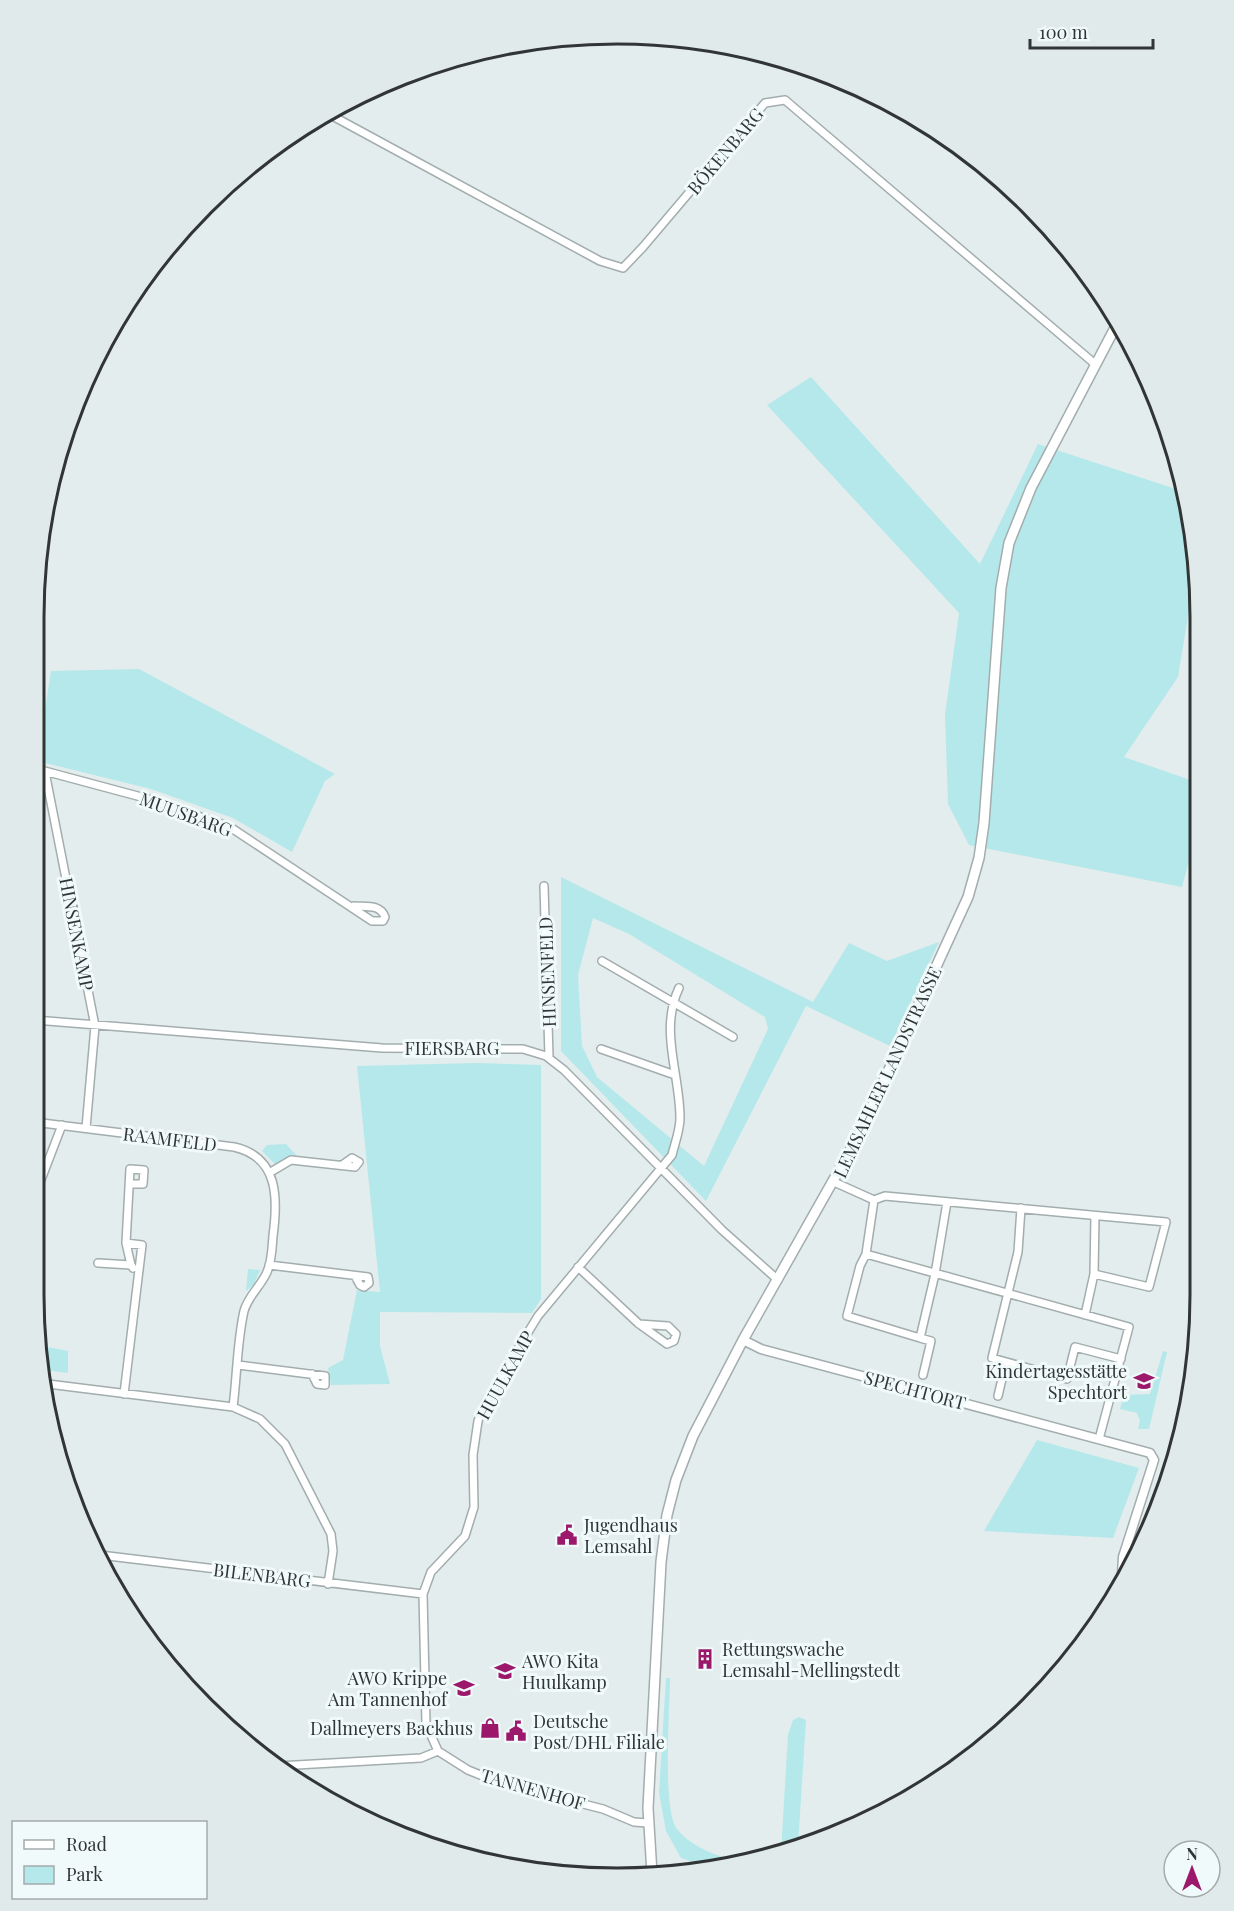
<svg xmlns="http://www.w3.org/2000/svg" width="1234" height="1911" font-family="'Playfair Display',serif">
<rect width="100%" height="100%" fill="#e3eded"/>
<!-- green -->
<path fill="#b5e8ea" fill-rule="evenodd" d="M811 377 980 564 1038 444 1185 492 1197 562 1178 677 1124 757 1199 783V824L1182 887 969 845 948 804 945 715 959 613 767 405Z
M139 669 335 774 325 781 292 852 233 818 151 789 37 761 51 671Z
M561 877 813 1002 849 943 887 961 939 942 890 1046 806 1006 706 1201 561 1051ZM593 918 629 934 765 1017 768 1029 704 1166 597 1077 582 1046 578 975Z
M475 1063 541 1065V1299L532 1313 380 1312V1346L390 1384 331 1385 328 1368 343 1360 357 1290 380 1292 357 1066Z
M286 1144 297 1156 275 1164 262 1151 267 1145Z
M248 1269 260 1270 254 1284 246 1291Z
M42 1346 68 1351V1373L46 1370Z
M1163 1351 1167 1352 1149 1429H1138L1140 1421 1137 1413 1120 1409 1124 1395 1150 1394Z
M1037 1440 1139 1468 1113 1538 984 1531Z
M666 1678H670C670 1706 662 1810 677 1829 693 1849 719 1856 742 1863L712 1869 681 1858 666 1831 659 1793Z
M799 1717 806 1720 798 1845 781 1852 788 1735 793 1720Z"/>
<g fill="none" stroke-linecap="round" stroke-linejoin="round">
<!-- minor casing -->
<g stroke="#a3adad" stroke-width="10">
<path id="minor" d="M327 113 600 261 623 268 643 247 765 103 785 100 1095 364
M37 769 145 798 230 827 372 921H383L385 917C380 904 367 907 354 906
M45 772 95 1026 86 1128
M544 886 549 1057
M602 961 733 1037
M35 1020 382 1048 523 1049 546 1056 564 1070 722 1230 778 1280
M601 1049 675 1075
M34 1122 234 1147C279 1157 278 1199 273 1236 272 1248 272 1261 267 1272 261 1286 248 1296 244 1311 237 1342 237 1376 233 1407
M269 1173 291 1160 355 1167 359 1162 352 1158 342 1165
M834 1182 874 1200 866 1254 1129 1327 1099 1439
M130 1184H143L144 1170 130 1169 126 1243 131 1265
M34 1190 39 1185 62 1125
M874 1200 885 1196 1166 1222 1149 1287 1094 1274 1095 1216
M1021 1208 1018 1252 992 1358 1067 1379 1075 1347 1121 1359
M866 1254 860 1266 847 1316 920 1338 935 1274 947 1202
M98 1263 131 1265 133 1268
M269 1265 368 1277 369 1283 364 1287 360 1285 355 1276
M578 1267 639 1324 667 1344 674 1341 676 1334 668 1326 639 1324
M1085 1315 1094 1274
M920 1338 931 1341 923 1375
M238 1365 325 1376V1385L317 1384 312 1374
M48 1384 233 1407 260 1419 285 1444 331 1534 333 1551 328 1584
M124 1394 142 1245 126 1243
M998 1396 1006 1362
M100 1555 423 1594
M278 1766 421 1758 438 1751
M648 1823 634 1822 603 1809 500 1783 468 1770 438 1751 426 1724 423 1594 431 1572 465 1536 474 1507 473 1455 478 1421 485 1403 538 1316 672 1155C675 1143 680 1130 680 1118 680 1074 659 1030 679 988"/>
</g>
<!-- tertiary casing -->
<g stroke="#a3adad" stroke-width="11">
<path id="tertiary" d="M743 1340 761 1349 1150 1453 1154 1460 1123 1557 1122 1574"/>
</g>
<!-- secondary casing -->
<g stroke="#a3adad" stroke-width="12">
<path id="secondary" d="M652 1874 648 1808 661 1562 667 1515 676 1480 693 1436 743 1340 860 1133 968 897 979 858 984 823 1001 588 1009 543 1031 488 1118 322"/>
</g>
<!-- minor -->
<use href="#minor" stroke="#fff" stroke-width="7"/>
<!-- tertiary -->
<use href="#tertiary" stroke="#fff" stroke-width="8"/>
<!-- secondary -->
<use href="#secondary" stroke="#fff" stroke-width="9"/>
</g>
<!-- icons -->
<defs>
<g id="school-bare" transform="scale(1.62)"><path d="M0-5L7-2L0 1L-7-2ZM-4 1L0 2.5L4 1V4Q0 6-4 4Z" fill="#9c186b" stroke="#f0fafa" stroke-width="2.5" paint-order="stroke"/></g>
<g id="civic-bare" transform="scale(1.62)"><path d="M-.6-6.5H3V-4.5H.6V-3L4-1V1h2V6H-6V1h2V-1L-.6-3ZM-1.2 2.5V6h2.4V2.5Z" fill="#9c186b" stroke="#f0fafa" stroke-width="2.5" paint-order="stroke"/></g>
<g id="building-bare" transform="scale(1.62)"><path d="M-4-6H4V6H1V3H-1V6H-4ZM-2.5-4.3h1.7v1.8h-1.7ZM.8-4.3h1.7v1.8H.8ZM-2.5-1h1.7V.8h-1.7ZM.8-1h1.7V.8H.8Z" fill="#9c186b" stroke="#f0fafa" stroke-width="2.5" paint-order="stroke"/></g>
<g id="shop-bare" transform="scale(1.62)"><path d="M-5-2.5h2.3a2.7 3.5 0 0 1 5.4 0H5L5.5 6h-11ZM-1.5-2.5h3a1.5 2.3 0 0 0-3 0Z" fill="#9c186b" stroke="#f0fafa" stroke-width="2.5" paint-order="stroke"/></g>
</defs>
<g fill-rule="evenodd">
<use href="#school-bare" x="1144" y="1381"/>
<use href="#civic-bare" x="567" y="1535"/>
<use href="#building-bare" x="705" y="1659"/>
<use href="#school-bare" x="505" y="1671"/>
<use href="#school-bare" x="464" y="1688"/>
<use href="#shop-bare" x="490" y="1728"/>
<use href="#civic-bare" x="516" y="1731"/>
</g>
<g text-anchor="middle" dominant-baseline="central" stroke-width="6" stroke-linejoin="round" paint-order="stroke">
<!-- street labels -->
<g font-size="18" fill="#313535" stroke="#f0fafa">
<text transform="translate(725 151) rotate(-50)">BÖKENBARG</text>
<text transform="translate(186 814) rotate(20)">MUUSBARG</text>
<text transform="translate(77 934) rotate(79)">HINSENKAMP</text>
<text transform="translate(547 972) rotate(-92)">HINSENFELD</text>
<text x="452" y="1048">FIERSBARG</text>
<text transform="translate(887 1072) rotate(-65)">LEMSAHLER LANDSTRASSE</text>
<text transform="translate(170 1139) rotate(7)">RAAMFELD</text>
<text transform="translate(505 1375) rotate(-61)">HUULKAMP</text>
<text transform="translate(915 1390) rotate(15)">SPECHTORT</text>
<text transform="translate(262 1575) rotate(7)">BILENBARG</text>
<text transform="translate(533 1789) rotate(16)">TANNENHOF</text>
</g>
<!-- poi labels -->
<g font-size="18" fill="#313535" stroke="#f0fafa" text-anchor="start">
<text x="1127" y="1371" text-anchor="end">Kindertagesstätte<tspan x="1127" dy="21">Spechtort</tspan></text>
<text x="584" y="1525">Jugendhaus<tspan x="584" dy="21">Lemsahl</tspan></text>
<text x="722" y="1649">Rettungswache<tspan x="722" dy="21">Lemsahl-Mellingstedt</tspan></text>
<text x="522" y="1661">AWO Kita<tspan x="522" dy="21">Huulkamp</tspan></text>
<text x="447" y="1678" text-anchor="end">AWO Krippe<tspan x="447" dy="21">Am Tannenhof</tspan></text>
<text x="533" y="1721">Deutsche<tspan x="533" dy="21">Post/DHL Filiale</tspan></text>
<text x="473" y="1728" text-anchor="end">Dallmeyers Backhus</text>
</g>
</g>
<!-- crop -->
<path d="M0 0H1234V1911H0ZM617 44H617A573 573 0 0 1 1190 617V1295A573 573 0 0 1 617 1868H617A573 573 0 0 1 44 1295V617A573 573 0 0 1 617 44Z" fill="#e1eaea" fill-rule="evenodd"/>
<path fill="none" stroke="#313535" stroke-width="3" d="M617 44H617A573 573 0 0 1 1190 617V1295A573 573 0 0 1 617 1868H617A573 573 0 0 1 44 1295V617A573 573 0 0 1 617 44Z"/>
<!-- legend -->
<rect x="12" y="1821" width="195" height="78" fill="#f0fafa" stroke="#a4abab" stroke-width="1.5"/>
<rect x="24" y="1840" width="30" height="9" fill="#ffffff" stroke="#a4abab" stroke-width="1.5"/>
<text x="66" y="1851" font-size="18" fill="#313535">Road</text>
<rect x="24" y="1866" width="30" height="18" fill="#b5e8ea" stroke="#a4abab" stroke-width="1.5"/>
<text x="66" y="1881" font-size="18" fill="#313535">Park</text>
<!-- north arrow -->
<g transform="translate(1192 1869)"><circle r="28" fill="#f0fafa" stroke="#a4abab" stroke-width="1.5"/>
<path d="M0-4.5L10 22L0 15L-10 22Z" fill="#9c186b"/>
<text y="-9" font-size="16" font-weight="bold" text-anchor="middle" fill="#313535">N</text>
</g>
<!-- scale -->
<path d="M1030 39v9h123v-9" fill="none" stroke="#313535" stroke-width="3"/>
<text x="1039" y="39" font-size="18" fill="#313535" stroke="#f0fafa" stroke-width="4.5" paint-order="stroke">100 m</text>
</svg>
